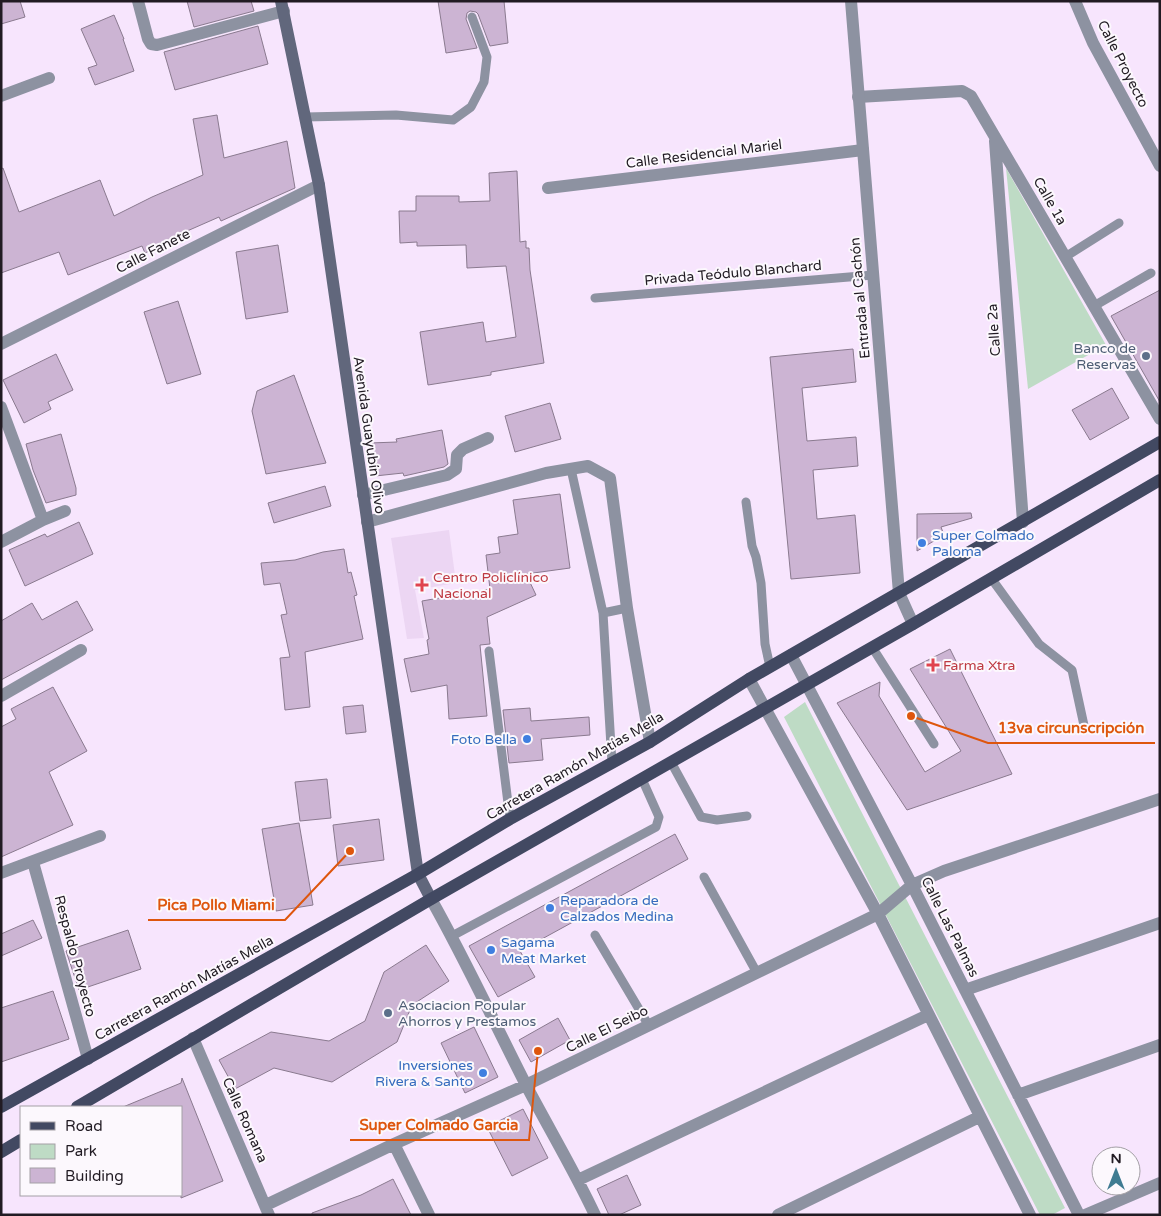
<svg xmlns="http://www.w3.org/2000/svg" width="1161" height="1216" font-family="'Varela Round',sans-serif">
<rect width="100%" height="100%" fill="#f7e5fd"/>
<!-- built -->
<path fill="#ecd6f3" d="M449 530 456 583 415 590 424 638 407 639 391 538Z"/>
<!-- green -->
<path fill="#bedbc5" d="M1006 168 1106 345 1028 389Z
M805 702 1065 1208 1052 1215H1040L784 717Z"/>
<!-- building -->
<path fill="#ccb4d3" stroke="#8a7a8f" d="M1 1H20L25 17 1 24Z
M187 1H251L254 11 194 27Z
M438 1H504L508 43 490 46 478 14 476 12 470 11 467 13 466 19 477 48 446 53Z
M114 15 124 39H123L134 71 95 85 88 68 97 65 81 29Z
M258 26 268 64 175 90 164 52Z
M217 115 224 158 287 141 295 188 221 221 219 217 178 235V237L145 253 142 246 68 275 59 252 1 273V169L3 168 19 212 100 180 114 216 152 197 203 175 193 119Z
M517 171 520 242 526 241V248H529L530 270 544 363 491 372V375L428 385 420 332 483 322 486 342 516 337 506 266 467 268 466 245 417 246V242L400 243 399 211H416V196H459V202L490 201 489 173Z
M278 245 288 312 246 319 236 252Z
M1160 290V402L1111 316Z
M178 301 201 374 167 384 144 312Z
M853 349 856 382 802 388 807 441 856 437 858 466 813 470 817 519 855 515 860 573 791 579 770 357Z
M56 354 73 390 48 402 51 409 24 423 3 380Z
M294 375 326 463 266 474 252 411 257 391Z
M1112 388 1129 418 1090 440 1072 410Z
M550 403 561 439 515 452 505 416Z
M442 430 448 464 444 467 404 476 403 473 375 476 370 443 397 442 396 439Z
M61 434 76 488V495L46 503 33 470 26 444Z
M325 486 331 506 274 523 268 503Z
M560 494 570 568 526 574 536 595 487 617 490 644 480 645 487 716 449 719 447 685 411 692 404 659 429 654 427 640 429 639 422 601 490 589 486 555 500 553 498 537 518 534 513 500Z
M971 513 972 518 941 527 944 535 917 551V514Z
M79 522 93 554 25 586 9 550 45 534 47 537Z
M344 549 348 573 351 572 357 595 354 596 363 639 305 652 310 707 285 710 280 658 290 657 281 615 287 614 280 583 264 585 261 563 295 560 323 552Z
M77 601 93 630 1 680V621L32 603 42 620Z
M950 649 1012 774 907 810 837 703 880 682 879 696 925 772 961 751 910 669Z
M53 687 87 751 49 772 73 825 1 857V727L16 719 11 709Z
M363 705 366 732 346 734 343 707Z
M530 708 531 721 589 717 590 735 541 739 543 760 509 763 503 710Z
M327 779 331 818 300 821 295 782Z
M379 819 384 860 338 866 333 825Z
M299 823 313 905 276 911 262 829Z
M675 834 688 859 520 951 535 977 498 997 469 946Z
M33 920 42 938 1 956V934Z
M128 930 141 969 79 990 66 951Z
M426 945 449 981 412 1005 397 1042 332 1082 274 1068 235 1089 219 1060 271 1032 329 1041 365 1021 384 972Z
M53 991 69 1039 1 1062V1008Z
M558 1018 570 1040 531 1062 519 1040Z
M474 1027 498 1077 465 1093 441 1043Z
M182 1078 223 1181 181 1198V1107H123L181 1083Z
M523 1109 548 1158 512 1176 487 1127Z
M627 1175 641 1205 619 1215H609L597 1189Z
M393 1179 411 1215H312V1213L361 1195Z"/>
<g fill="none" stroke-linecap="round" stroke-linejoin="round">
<!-- service -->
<path stroke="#8d92a1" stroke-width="9" d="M305 117 396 115 453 120 471 107 484 82 487 57 472 17
M1065 257 1119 223
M595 298 873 275
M1094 306 1151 273
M571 469 603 613
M746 502 752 546 756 557 761 583 765 644 770 667
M991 578 1039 644 1072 670 1085 730
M872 647 934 744
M489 651 510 819
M671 762 701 817 717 820 747 816
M612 763 603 613 627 608
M704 877 757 973
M595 935 649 1026
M452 936 656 827 659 817 642 779"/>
<!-- minor -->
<path stroke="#8d92a1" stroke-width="12" d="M138 1 148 39 151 44 157 45 284 11
M1075 1 1093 43 1160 166
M1 96 49 78
M858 97 962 91 971 96 1160 419
M995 141 1023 522
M548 188 863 150
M1 344 319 185
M1 407 43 520
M363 495 447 475 456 469 457 455 463 449 488 438
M367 522 546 473 588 466 610 478 627 608 650 742
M1 542 43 520 65 511
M791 655 912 885 1079 1215
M749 679 878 914 1030 1215
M1 696 81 650
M33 862 88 1059
M1 873 100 836
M431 899C465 959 494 1022 525 1083 548 1127 574 1170 595 1215
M965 990 1160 923
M193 1038 269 1215
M1018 1095 1160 1045
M394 1144 429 1215
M578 1180 928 1015
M266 1205 394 1144 526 1085 878 914 912 885 944 871 1160 799
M778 1215 979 1117
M1085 1215 1160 1183"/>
<!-- tertiary -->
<path stroke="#8d92a1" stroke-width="12" d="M851 1 899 593 913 624"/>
<!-- secondary -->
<path stroke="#61677c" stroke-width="12" d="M281 1 319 185 418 874 431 899"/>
<!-- primary -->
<path stroke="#424962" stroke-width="12" d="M1 1107 418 874 510 819 650 742 749 679 1160 442
M77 1107 431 899 913 624 1160 480
M1 1152 21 1140"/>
</g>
<!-- markers -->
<g fill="#5c6f8a" stroke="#fcf8fd" stroke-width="2">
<circle cx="1146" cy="356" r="5"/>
<circle cx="388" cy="1013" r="5"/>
</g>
<g fill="#3f7fe0" stroke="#fcf8fd" stroke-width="2">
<circle cx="922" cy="543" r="5"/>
<circle cx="527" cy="739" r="5"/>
<circle cx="550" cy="908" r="5"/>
<circle cx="491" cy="950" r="5"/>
<circle cx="483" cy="1073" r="5"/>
</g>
<g fill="#e0444e" stroke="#fcf8fd" stroke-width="2">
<path d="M419.5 577.5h5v5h5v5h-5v5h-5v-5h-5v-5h5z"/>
<path d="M930.5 657.5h5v5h5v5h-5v5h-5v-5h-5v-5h5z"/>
</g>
<g text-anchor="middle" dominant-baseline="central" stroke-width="4" stroke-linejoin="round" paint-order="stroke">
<!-- street labels -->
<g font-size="14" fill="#211b23" stroke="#fcf8fd">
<text transform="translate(1123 64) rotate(63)">Calle Proyecto</text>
<text transform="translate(704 154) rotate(-7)">Calle Residencial Mariel</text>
<text transform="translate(1050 201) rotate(60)">Calle 1a</text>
<text transform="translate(153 251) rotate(-27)">Calle Fanete</text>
<text transform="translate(733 273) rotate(-5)">Privada Teódulo Blanchard</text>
<text transform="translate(860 298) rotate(-95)">Entrada al Cachón</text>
<text transform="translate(994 330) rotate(-94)">Calle 2a</text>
<text transform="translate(369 435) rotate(82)">Avenida Guayubín Olivo</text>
<text transform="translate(575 766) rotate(-30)">Carretera Ramón Matías Mella</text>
<text transform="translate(950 927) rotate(63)">Calle Las Palmas</text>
<text transform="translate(75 956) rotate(75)">Respaldo Proyecto</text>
<text transform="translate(184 988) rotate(-29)">Carretera Ramón Matías Mella</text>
<text transform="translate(607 1029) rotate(-26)">Calle El Seibo</text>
<text transform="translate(245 1120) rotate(66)">Calle Romana</text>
</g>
<!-- service labels -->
<g font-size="14" fill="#4e5e75" stroke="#fcf8fd" text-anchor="end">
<text x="1136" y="348">Banco de<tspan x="1136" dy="16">Reservas</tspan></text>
<text x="398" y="1005" text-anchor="start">Asociacion Popular<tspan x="398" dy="16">Ahorros y Prestamos</tspan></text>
</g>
<!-- shop labels -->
<g font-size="14" fill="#366cbe" stroke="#fcf8fd" text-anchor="start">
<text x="932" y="535">Super Colmado<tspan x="932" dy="16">Paloma</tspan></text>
<text x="517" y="739" text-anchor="end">Foto Bella</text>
<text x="560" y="900">Reparadora de<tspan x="560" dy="16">Calzados Medina</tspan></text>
<text x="501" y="942">Sagama<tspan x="501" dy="16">Meat Market</tspan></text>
<text x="473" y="1065" text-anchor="end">Inversiones<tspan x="473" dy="16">Rivera &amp; Santo</tspan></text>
</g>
<!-- health labels -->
<g font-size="14" fill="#be3a42" stroke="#fcf8fd" text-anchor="start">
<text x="433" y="577">Centro Policlínico<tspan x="433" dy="16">Nacional</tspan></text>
<text x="943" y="665">Farma Xtra</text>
</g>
</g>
<!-- callouts -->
<path fill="none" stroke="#de560d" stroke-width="2" d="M911 716L988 743H1155M350 851L285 920H148M538 1051L529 1140H350"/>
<g fill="#de560d" stroke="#fcf8fd" stroke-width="2">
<circle cx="911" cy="716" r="5"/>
<circle cx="350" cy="851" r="5"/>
<circle cx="538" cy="1051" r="5"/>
</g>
<g font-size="15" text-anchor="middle" font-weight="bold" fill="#de560d" stroke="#fcf8fd" stroke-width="4" stroke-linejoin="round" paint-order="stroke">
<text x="1071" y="733">13va circunscripción</text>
<text x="216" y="910">Pica Pollo Miami</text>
<text x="439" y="1130">Super Colmado Garcia</text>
</g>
<!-- border -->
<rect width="1161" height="1216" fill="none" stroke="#211b23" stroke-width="5"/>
<!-- legend -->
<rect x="20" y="1106" width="162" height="90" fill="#fcf8fd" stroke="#a4a0a6"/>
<rect x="30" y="1122" width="25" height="8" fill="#424962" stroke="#a4a0a6"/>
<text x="65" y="1131" font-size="15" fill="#211b23">Road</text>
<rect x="30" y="1144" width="25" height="15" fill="#bedbc5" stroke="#a4a0a6"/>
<text x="65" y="1156" font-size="15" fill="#211b23">Park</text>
<rect x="30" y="1168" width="25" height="15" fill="#ccb4d3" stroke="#a4a0a6"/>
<text x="65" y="1181" font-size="15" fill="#211b23">Building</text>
<!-- north arrow -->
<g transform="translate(1116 1171)"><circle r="24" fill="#fcf8fd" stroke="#a4a0a6"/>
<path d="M0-4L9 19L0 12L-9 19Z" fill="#3f7b92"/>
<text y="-8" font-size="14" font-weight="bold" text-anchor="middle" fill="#211b23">N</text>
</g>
</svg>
